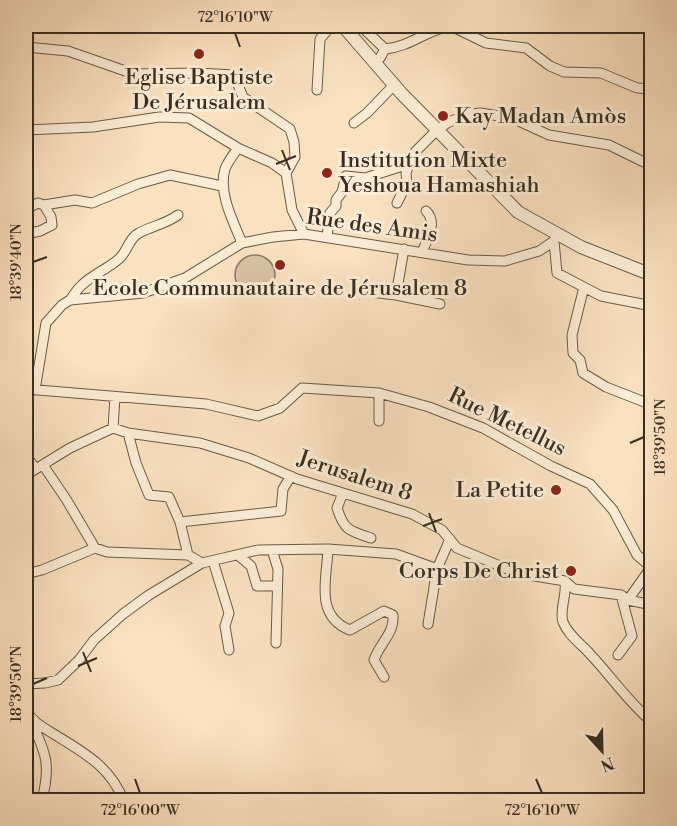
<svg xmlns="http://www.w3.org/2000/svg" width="677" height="826" font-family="'Libre Bodoni',serif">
<rect width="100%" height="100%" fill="#fae1c0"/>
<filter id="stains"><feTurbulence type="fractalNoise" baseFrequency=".00333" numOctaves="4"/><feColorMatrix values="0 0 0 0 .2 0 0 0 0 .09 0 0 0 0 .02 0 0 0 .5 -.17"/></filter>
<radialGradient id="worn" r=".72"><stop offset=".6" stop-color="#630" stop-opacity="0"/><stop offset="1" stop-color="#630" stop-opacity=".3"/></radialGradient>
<!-- green -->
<path fill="#d9c3a5" stroke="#887863" stroke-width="1.5" d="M235 275a20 20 0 1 1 40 0a20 20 0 1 1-40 0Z"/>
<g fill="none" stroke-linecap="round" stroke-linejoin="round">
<!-- minor casing -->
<g stroke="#685b49" stroke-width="11">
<path id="minor" d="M361 26 385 49 380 58 374 61
M451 26 486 43 526 48 550 66 564 72 601 73 637 88 652 89
M26 47 68 51 134 74 197 73 234 75 243 97 290 129 294 142 295 157 286 173 292 210 304 234
M385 49C410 47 426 30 450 26
M317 90 320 39 331 26
M354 123 367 113 395 84
M26 130 93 127 159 117 189 118 238 148 272 163 286 173
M238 148C234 154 228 161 225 169 218 193 233 221 242 243
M397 203 407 183 406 173 409 164 416 151 436 131 447 123 466 115 480 113 512 118 549 135 609 145 652 166
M26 209 38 203 44 205 75 200 92 203 138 184 170 175 222 186
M26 234 40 231 52 225 51 217 44 205
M327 237 330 213 336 206V200L342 192 346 176 365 178 409 164
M554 241 557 273 601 296 652 306
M404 249 396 295 440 304
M422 252C427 240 438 222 426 211
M584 287 572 335 573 353 580 360 583 373 606 387 652 405
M370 292 396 295
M70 300C74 295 77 289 82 285 93 274 108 269 120 258 128 250 129 238 139 233 152 226 166 224 178 215
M26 389 206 404 258 416 280 408 302 388 379 393 429 407 483 428 551 466 590 484 613 510 637 555 651 567
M35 390 46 323 62 305 70 300 143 293 185 278 242 243 273 237 304 234 468 260 505 261 539 251 554 241 557 233
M379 421V393
M113 428 115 397
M128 433 136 463 149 495 169 497 180 522 188 555 202 563
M26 456 36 469
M43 465 66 499 95 548
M26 475 70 448 113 428 128 433 200 443 249 458 297 479 412 514 442 530 457 548 517 573 565 581 574 589 621 595 628 600 652 566
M343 493 337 508C344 530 349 531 371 538
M180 522 281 511 283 489 291 476
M328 549C327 578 314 616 350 630L384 611 393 615C395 633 379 644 374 660L384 677
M272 550 278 569 276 643
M238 555 251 566 257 586H277
M213 561 229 613 225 626 229 650
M26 574 42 570 95 548 107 552 188 555
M565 581C567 596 559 610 563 622 568 635 581 644 590 654 611 676 628 702 652 722
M628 600 652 605
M428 624 437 569 450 539
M618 655 632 636 621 595
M26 684 45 683 58 680 79 660 94 640 123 614 149 595 202 563 258 550 328 549 396 554 437 569
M26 710C33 723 44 728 57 736 85 753 112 769 123 800
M31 721C46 753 51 765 42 800"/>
</g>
<!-- tertiary casing -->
<g stroke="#685b49" stroke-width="14">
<path id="tertiary" d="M343 26 402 94 518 212 581 247 652 275"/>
</g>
<!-- minor -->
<use href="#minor" stroke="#fcecd6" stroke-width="9"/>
<!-- tertiary -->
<use href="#tertiary" stroke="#fcecd6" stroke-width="12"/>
</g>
<!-- ticks -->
<path fill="none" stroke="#382e21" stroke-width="2" d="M235 33 240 47M282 150 290 170M276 164 296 156M33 262 47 257M630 443 644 437M429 513 436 532M423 526 442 519M83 652 91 672M78 666 97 658M33 684 47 678M135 779 140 793M536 779 542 793"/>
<!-- markers -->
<g fill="#8f2418" stroke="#fcecd6" stroke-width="2">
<circle cx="199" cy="54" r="6"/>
<circle cx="443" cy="116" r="6"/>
<circle cx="327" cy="173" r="6"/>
<circle cx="280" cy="265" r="6"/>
<circle cx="556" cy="490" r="6"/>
<circle cx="571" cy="571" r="6"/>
</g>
<g text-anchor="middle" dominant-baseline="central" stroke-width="6" stroke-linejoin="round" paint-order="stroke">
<!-- poi labels -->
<g font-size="22" fill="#382e21" stroke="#fcecd6">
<text x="199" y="77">Eglise Baptiste<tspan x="199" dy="25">De Jérusalem</tspan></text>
<text x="455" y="116" text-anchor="start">Kay Madan Amòs</text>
<text x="339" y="160" text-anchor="start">Institution Mixte<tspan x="339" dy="25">Yeshoua Hamashiah</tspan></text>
<text x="280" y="288">Ecole Communautaire de Jérusalem 8</text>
<text x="544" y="490" text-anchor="end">La Petite</text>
<text x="559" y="571" text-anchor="end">Corps De Christ</text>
</g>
<!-- street labels -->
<g font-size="22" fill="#382e21" stroke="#fcecd6">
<text transform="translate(372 226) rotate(8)">Rue des Amis</text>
<text transform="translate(507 422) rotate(26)">Rue Metellus</text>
<text transform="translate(355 476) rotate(18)">Jerusalem 8</text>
</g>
</g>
<!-- margin -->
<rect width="677" height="826" fill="none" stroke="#fae1c0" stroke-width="66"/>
<!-- north arrow -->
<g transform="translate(602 751) rotate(158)" stroke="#fcecd6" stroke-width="4.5" paint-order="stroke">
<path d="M0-4.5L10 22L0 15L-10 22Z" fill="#382e21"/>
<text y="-9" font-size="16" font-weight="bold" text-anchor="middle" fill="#382e21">N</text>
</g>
<rect x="33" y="33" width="611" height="760" fill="none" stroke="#382e21" stroke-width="2"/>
<g font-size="15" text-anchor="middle" fill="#382e21">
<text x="235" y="22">72°16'10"W</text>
<text transform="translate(16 262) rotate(-90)" y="5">18°39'40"N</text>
<text transform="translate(660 437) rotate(-90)" y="5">18°39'50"N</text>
<text transform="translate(16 684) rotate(-90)" y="5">18°39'50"N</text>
<text x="140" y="815">72°16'00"W</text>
<text x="542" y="815">72°16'10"W</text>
</g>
<rect width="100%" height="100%" filter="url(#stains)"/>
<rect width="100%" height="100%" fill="url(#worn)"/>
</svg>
